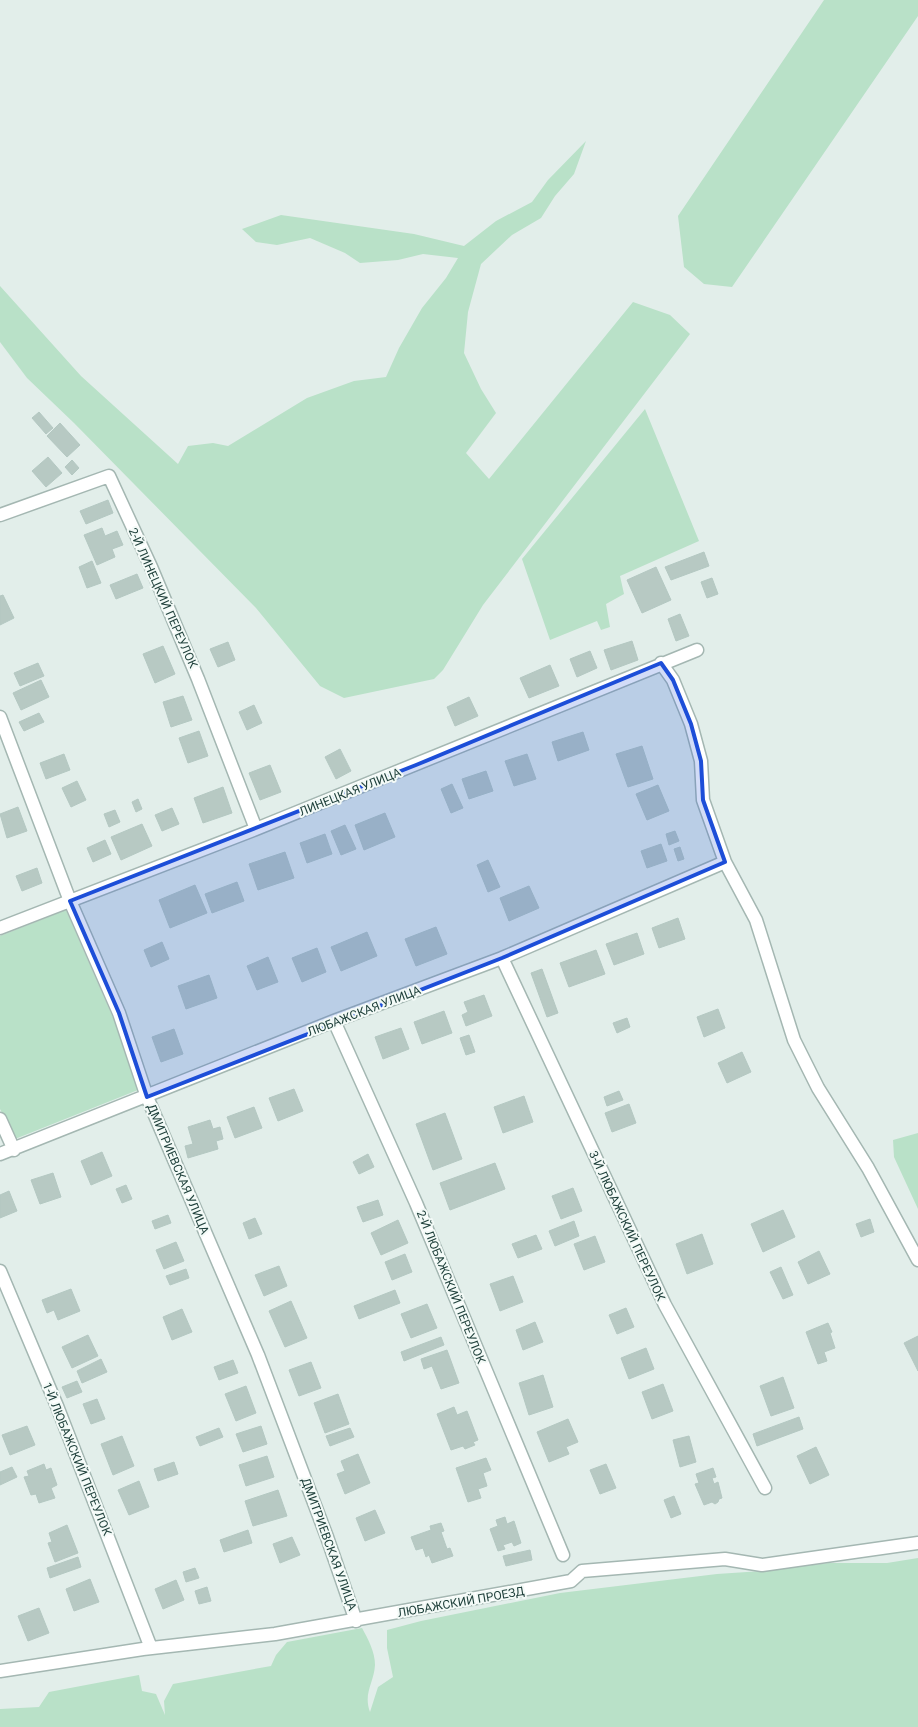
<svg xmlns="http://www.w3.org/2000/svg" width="918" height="1727" font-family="Roboto,sans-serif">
<rect width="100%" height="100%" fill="#e2eeea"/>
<!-- green -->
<path fill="#b9e1c8" d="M824 0H918V16L732 287 704 284 684 267 678 216Z
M586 141 574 174 555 196 541 218 512 235 481 264 468 312 464 353 481 389 496 413 466 453 489 479 633 302 670 315 690 334 483 605 443 670 434 679 344 698 320 686 256 608 74 423 27 378 0 342V286L81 376 178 464 188 446 213 443 228 446 307 398 354 381 386 377 399 348 422 308 446 278 458 258 423 254 398 260 360 263 345 253 310 238 277 245 256 242 242 229 281 215 414 234 464 246 496 221 532 202 548 180Z
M645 409 699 541 620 576 624 594 606 604 610 627 601 630 597 621 550 640 522 559Z
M66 910 114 1020 138 1090 15 1139 0 1109V936Z
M918 1133V1209L894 1157 893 1140Z
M918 1558V1727H0V1709L39 1707 49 1692 139 1675 142 1691 156 1694 165 1715 164 1701 173 1684 271 1666 276 1655 287 1642 362 1628C368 1639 375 1652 375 1665 374 1683 363 1693 370 1712L378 1687 393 1677 387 1648V1630L421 1621 560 1593 717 1574 762 1571 829 1563H887Z"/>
<!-- building -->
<path fill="#b7c9c3" stroke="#b4c8c2" d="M39 412 53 428 46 434 32 418Z
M60 423 80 445 67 457 47 436Z
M48 457 62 473 46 487 32 471Z
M72 460 79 468 72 475 65 467Z
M108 500 113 513 86 524 80 511Z
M102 528 105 536 117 531 123 545 112 549 115 557 97 565 84 535Z
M704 552 709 566 671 580 665 567Z
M92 561 101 583 87 588 79 567Z
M656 567 671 600 642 613 627 580Z
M137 574 143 588 116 599 110 585Z
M712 578 718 594 707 598 701 582Z
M3 595 14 618 0 625V596Z
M680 614 689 636 676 641 668 619Z
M632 641 638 660 611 670 604 650Z
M228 642 235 660 218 667 210 649Z
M163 646 175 674 155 683 143 654Z
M590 651 597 668 577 677 570 659Z
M38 663 44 676 20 686 14 673Z
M550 665 559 686 529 698 520 678Z
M41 680 49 697 21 710 13 693Z
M183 696 192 720 171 727 163 702Z
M469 697 478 716 455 726 447 707Z
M254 705 262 723 247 730 239 712Z
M39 713 44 722 24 731 19 722Z
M199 731 208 756 188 763 179 738Z
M583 732 589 750 558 761 552 742Z
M642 746 653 779 628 787 616 754Z
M340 749 351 771 336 779 325 757Z
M64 754 70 770 46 779 40 763Z
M527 754 536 779 514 786 505 761Z
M270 765 281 792 260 800 249 773Z
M486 771 493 791 469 799 462 779Z
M77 781 86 800 71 807 62 788Z
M452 784 463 808 451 813 441 789Z
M658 785 669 811 647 820 636 794Z
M223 787 232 813 203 823 194 798Z
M138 799 142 809 136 812 132 802Z
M18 807 27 831 7 838 0 814Z
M172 808 179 824 162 831 155 815Z
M115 810 120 822 109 827 104 814Z
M385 813 395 837 364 850 355 825Z
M142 824 152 846 121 860 111 837Z
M345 825 356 849 341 855 331 831Z
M675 831 679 841 669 845 666 834Z
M325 834 332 854 307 863 300 843Z
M105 840 111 854 93 862 87 848Z
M661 844 667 861 647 868 641 851Z
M680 847 684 859 678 861 674 849Z
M285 852 294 878 258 890 249 864Z
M488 860 500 887 488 892 477 865Z
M37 868 42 883 22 891 16 876Z
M237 882 244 901 212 913 205 894Z
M195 885 207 913 170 928 159 900Z
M529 886 539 908 509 921 500 898Z
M678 918 685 939 659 948 652 928Z
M436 927 447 954 416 966 405 939Z
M367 932 377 956 341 971 331 947Z
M637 933 644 954 614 965 606 944Z
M162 942 169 959 151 967 144 950Z
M317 948 326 972 302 982 292 958Z
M596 950 605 974 569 987 560 963Z
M268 957 278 982 257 990 247 966Z
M542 969 558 1013 547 1017 531 973Z
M209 975 217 998 186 1009 178 986Z
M484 995 492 1016 466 1026 462 1015 468 1012 464 1002Z
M718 1009 725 1028 704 1037 697 1017Z
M444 1011 452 1033 422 1044 414 1022Z
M627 1018 630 1027 617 1033 613 1023Z
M401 1028 409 1049 383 1059 375 1037Z
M174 1029 183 1054 161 1062 152 1037Z
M469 1035 475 1052 466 1055 460 1038Z
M742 1052 751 1072 727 1083 718 1063Z
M294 1089 303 1111 278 1121 269 1098Z
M619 1091 623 1100 607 1106 604 1097Z
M524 1096 533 1122 503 1133 494 1107Z
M629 1104 636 1123 612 1132 605 1113Z
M254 1107 262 1128 235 1138 227 1117Z
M445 1113 462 1159 433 1170 416 1124Z
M210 1120 213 1129 220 1127 223 1139 216 1141 218 1149 188 1158 185 1146 193 1144 188 1127Z
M102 1152 112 1176 91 1185 81 1161Z
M368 1154 374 1167 359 1174 353 1162Z
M495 1163 505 1189 450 1210 440 1183Z
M53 1173 61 1197 40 1204 31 1180Z
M126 1185 132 1199 122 1203 116 1189Z
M573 1188 582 1211 561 1219 552 1196Z
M9 1191 17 1211 0 1218V1195Z
M378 1200 383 1215 363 1222 357 1207Z
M783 1210 795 1237 763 1252 751 1224Z
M168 1215 171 1223 155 1229 152 1221Z
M255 1218 262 1234 249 1239 243 1223Z
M870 1219 874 1232 861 1237 856 1224Z
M398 1220 408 1243 381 1255 371 1233Z
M574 1221 579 1236 555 1246 549 1231Z
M702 1234 713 1264 687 1274 676 1244Z
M536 1235 542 1249 518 1258 512 1244Z
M595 1236 605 1262 584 1270 574 1244Z
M176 1242 184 1261 164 1269 156 1250Z
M819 1251 830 1274 808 1284 798 1262Z
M405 1254 412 1272 392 1280 385 1262Z
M279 1266 287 1286 264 1296 255 1275Z
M781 1267 793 1295 783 1299 770 1272Z
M186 1269 189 1278 170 1285 166 1276Z
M513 1276 523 1302 500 1311 490 1284Z
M71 1289 80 1311 58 1320 54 1310 47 1313 42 1300Z
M395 1290 400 1303 359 1319 354 1306Z
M291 1301 307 1338 285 1347 269 1311Z
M427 1304 437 1328 411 1338 401 1314Z
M626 1308 634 1327 617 1334 609 1315Z
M182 1309 192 1332 172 1340 163 1317Z
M535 1322 543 1342 523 1350 516 1330Z
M828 1323 832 1332 830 1333 835 1348 824 1352 827 1361 818 1364 806 1332Z
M88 1335 98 1356 72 1368 62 1347Z
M918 1336V1371L904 1343Z
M441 1337 444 1345 404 1361 401 1352Z
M646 1348 654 1369 629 1379 621 1358Z
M447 1350 459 1383 441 1389 432 1366 424 1369 421 1359Z
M101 1359 107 1372 82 1383 77 1371Z
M233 1360 238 1373 219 1380 214 1367Z
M311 1362 321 1388 299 1396 289 1370Z
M543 1375 553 1407 529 1415 519 1383Z
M783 1377 794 1408 771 1416 760 1386Z
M77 1381 82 1392 67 1398 62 1387Z
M663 1384 673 1411 652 1419 642 1392Z
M246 1386 256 1413 236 1421 225 1394Z
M338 1394 349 1424 325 1433 314 1403Z
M97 1399 105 1419 91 1424 83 1404Z
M454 1407 457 1415 467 1411 478 1440 473 1442 475 1445 465 1449 463 1446 451 1450 437 1414Z
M799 1417 803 1429 757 1446 753 1434Z
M568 1419 578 1442 566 1447 569 1454 549 1462 537 1432Z
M27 1426 35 1445 10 1455 2 1435Z
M261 1426 267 1444 243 1452 236 1434Z
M219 1428 223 1437 200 1446 196 1437Z
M350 1428 354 1437 330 1446 326 1436Z
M122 1436 134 1466 113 1475 101 1444Z
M689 1436 696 1462 680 1467 673 1440Z
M816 1447 829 1475 810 1484 797 1456Z
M358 1454 370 1483 345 1494 337 1474 345 1471 341 1461Z
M267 1456 274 1477 246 1486 239 1465Z
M486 1458 491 1470 483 1473 487 1486 478 1489 481 1498 468 1502 456 1468Z
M174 1462 178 1474 158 1481 154 1469Z
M44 1464 46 1470 51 1468 57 1485 51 1488 55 1498 39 1503 36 1494 31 1495 24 1477 29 1476 27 1471Z
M606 1464 616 1488 600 1494 590 1470Z
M12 1467 17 1477 0 1485V1472Z
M713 1468 716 1477 712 1478 714 1484 718 1482 722 1498 719 1499 718 1502 715 1504 712 1502 704 1505 695 1484 699 1483 696 1474Z
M139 1481 149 1507 129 1515 118 1490Z
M278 1490 287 1516 253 1526 245 1501Z
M674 1496 681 1514 671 1518 664 1500Z
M375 1510 385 1533 365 1541 356 1518Z
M505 1517 507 1524 514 1521 521 1543 514 1546 512 1542 503 1545 505 1549 498 1551 490 1529 498 1526 496 1520Z
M441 1523 444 1531 441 1532 447 1549 450 1548 453 1556 432 1563 429 1555 426 1557 423 1548 416 1550 411 1537 431 1530 430 1526Z
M67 1525 78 1553 55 1562 48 1543 52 1542 49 1533Z
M248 1530 252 1543 224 1552 220 1540Z
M292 1537 300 1555 280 1563 273 1544Z
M530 1550 532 1560 506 1566 503 1556Z
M78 1557 81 1567 50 1578 47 1568Z
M195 1568 199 1578 186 1582 183 1572Z
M90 1579 99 1602 74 1611 66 1589Z
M176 1580 184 1600 163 1609 155 1589Z
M207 1587 211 1601 199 1604 195 1591Z
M39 1608 49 1633 28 1641 18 1616Z"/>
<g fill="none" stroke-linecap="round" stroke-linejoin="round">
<!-- minor casing -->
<g stroke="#a4b7b2" stroke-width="15">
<path id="minor" d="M0 515 109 476 151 567 198 679 256 829
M661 663 673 680 691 724 701 761 703 800 725 862 756 920 794 1040 818 1088 868 1168 918 1260
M0 717 70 901 119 1013 147 1097 258 1355 327 1537 356 1621
M0 928 256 829 697 650
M502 958 665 1305 765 1488
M334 1021 416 1203 563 1555
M0 1119 14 1150
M0 1154 334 1021 502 958 725 862
M0 1271 57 1406 151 1648
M0 1671 143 1649 275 1634 571 1581 582 1571 725 1559 762 1565 918 1543"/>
</g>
<!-- minor -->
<use href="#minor" stroke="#fff" stroke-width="12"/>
</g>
<!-- marked area -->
<path fill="#1d4ed8" fill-opacity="0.2" stroke="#1d4ed8" stroke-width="4" stroke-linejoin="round" d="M661 663 673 680 691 724 701 761 703 800 725 862 502 958 147 1097 119 1013 70 901 416 765Z"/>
<g text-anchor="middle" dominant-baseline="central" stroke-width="4" stroke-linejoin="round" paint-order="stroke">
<!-- street labels -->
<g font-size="12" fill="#20413c" stroke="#f3faf7">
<text transform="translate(163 598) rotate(66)">2-Й ЛИНЕЦКИЙ ПЕРЕУЛОК</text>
<text transform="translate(350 792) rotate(-22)">ЛИНЕЦКАЯ УЛИЦА</text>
<text transform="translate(364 1011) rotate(-21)">ЛЮБАЖСКАЯ УЛИЦА</text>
<text transform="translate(178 1169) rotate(67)">ДМИТРИЕВСКАЯ УЛИЦА</text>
<text transform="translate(627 1226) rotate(65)">3-Й ЛЮБАЖСКИЙ ПЕРЕУЛОК</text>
<text transform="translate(451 1287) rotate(68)">2-Й ЛЮБАЖСКИЙ ПЕРЕУЛОК</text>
<text transform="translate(77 1459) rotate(68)">1-Й ЛЮБАЖСКИЙ ПЕРЕУЛОК</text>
<text transform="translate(329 1544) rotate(70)">ДМИТРИЕВСКАЯ УЛИЦА</text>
<text transform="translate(461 1602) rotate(-10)">ЛЮБАЖСКИЙ ПРОЕЗД</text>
</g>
</g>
</svg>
